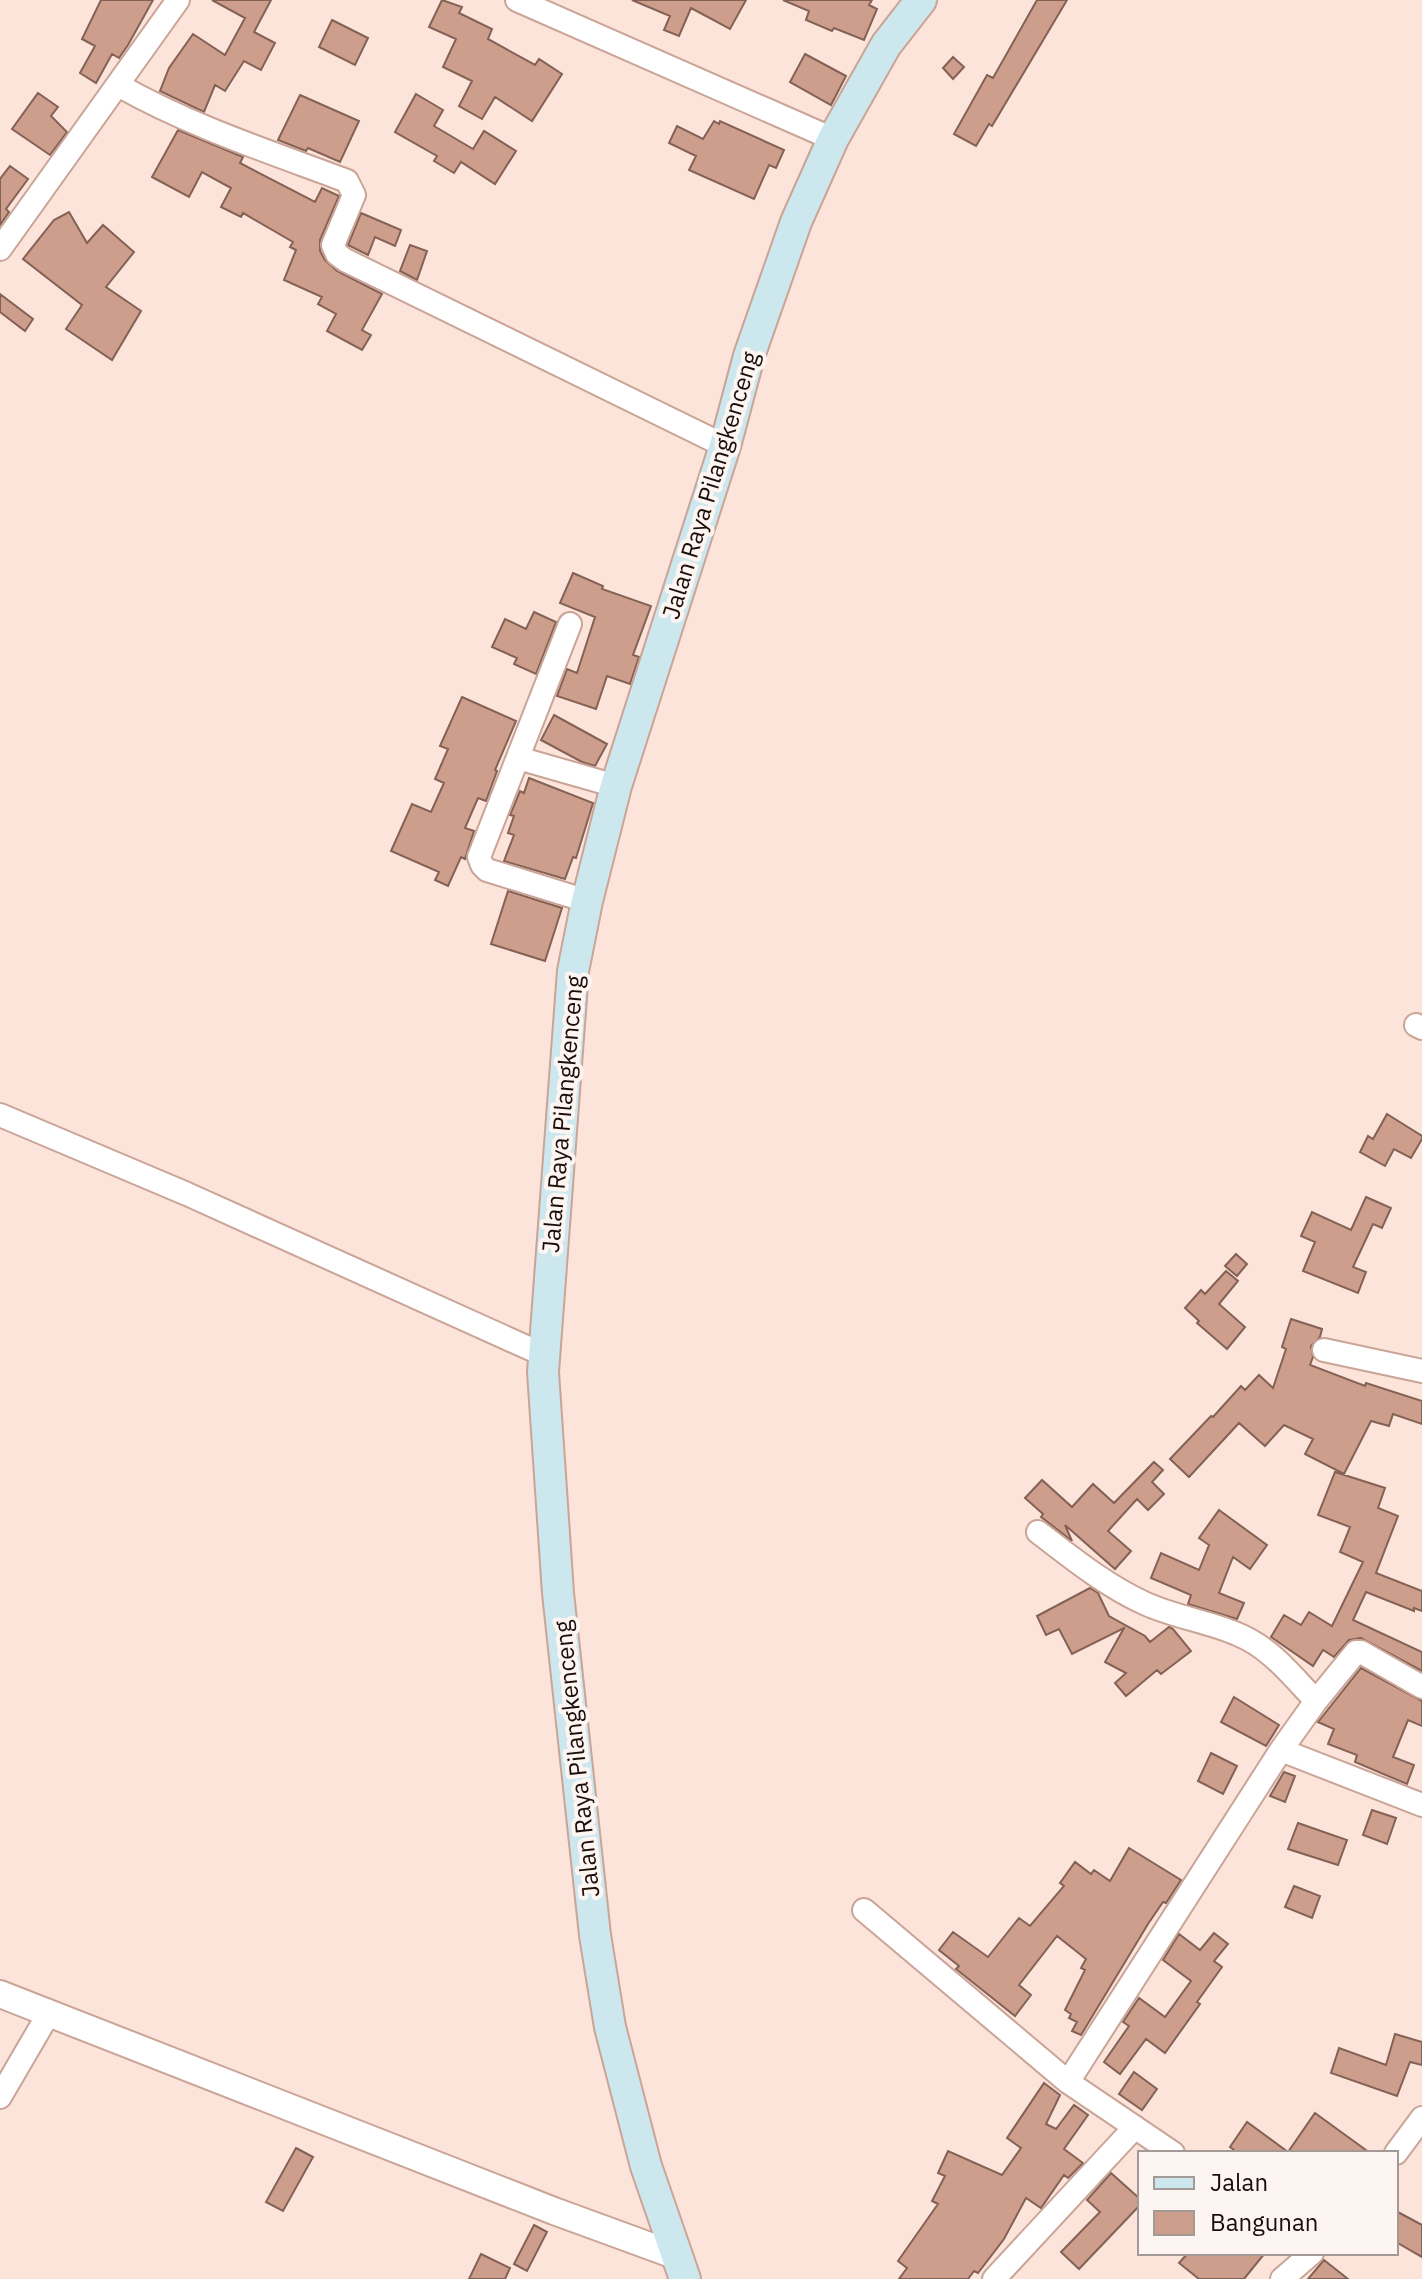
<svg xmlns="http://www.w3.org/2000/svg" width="1422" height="2279" font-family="'IBM Plex Sans',sans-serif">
<rect width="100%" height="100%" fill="#fce4db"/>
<!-- building -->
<path fill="#ce9e8c" stroke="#846155" stroke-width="2" d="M101 0H153L128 45 119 58 112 54 96 83 80 73 95 46 82 39Z
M212 0H271L254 32 275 43 261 70 244 61 225 91 215 85 204 112 160 91 169 68 193 34 225 55 245 18Z
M442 0 462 7 459 13 492 29 488 39 535 65 539 59 562 74 532 121 495 97 482 119 459 106 472 81 443 67 456 39 429 27Z
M632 0H746L730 29 691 8 679 36 664 30 670 16Z
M783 0H872L869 5 877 9 864 40 834 28 832 31 806 20 809 11Z
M1037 0H1067L992 126 989 124 976 146 954 134 987 75 993 78Z
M332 20 368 38 355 65 319 47Z
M805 54 846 76 831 105 790 82Z
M953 57 964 67 953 79 943 68Z
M38 93 58 107 51 116 67 132 50 155 12 129Z
M416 94 443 110 434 126 473 149 484 131 516 151 495 184 461 162 454 173 434 161 437 156 395 132Z
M300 95 359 121 340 162 308 148 306 151 278 140Z
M714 121 719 124 720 121 784 150 776 168 769 165 754 199 689 170 696 156 669 143 677 126 703 139Z
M178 130 243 157 240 163 315 202 322 188 339 196 320 240V251L325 260 337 271 382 294 362 330 371 335 362 350 327 331 336 314 318 304 322 297 284 280 296 250 290 247 293 242 243 213 241 217 221 207 231 188 202 172 189 197 152 177Z
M10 166 28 179 6 209 9 212 0 225V179Z
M69 212 87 243 103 225 134 252 106 287 141 311 112 360 66 329 82 305 23 259 54 220Z
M361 213 401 230 395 246 375 237 368 255 348 245Z
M410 245 427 251 417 280 400 271Z
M0 294 33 319 25 331 0 312Z
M573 573 603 586 602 589 651 606 633 655 639 657 630 684 607 676 596 709 557 696 567 669 577 673 595 617 560 603Z
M534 612 556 622 536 674 514 664 517 658 492 647 505 619 526 629Z
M462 697 516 721 495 770 497 771 486 801 478 798 465 828 474 831 465 859 461 857 448 886 435 880 439 872 391 851 412 804 431 812 444 783 435 779 448 749 440 746Z
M554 715 607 744 595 766 582 762 541 740Z
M529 778 593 803 576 858 573 857 565 879 504 861 514 835 508 833 514 816 510 815 520 791 524 793Z
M508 891 562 908 545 961 491 944Z
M1387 1114 1422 1136V1139L1411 1158 1394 1149 1385 1166 1360 1152 1368 1136 1373 1139Z
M1366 1197 1391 1208 1382 1228 1373 1224 1353 1267 1366 1272 1358 1293 1303 1271 1315 1242 1301 1236 1312 1212 1351 1230Z
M1236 1254 1247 1264 1237 1276 1225 1266Z
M1226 1271 1238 1281 1219 1304 1245 1327 1227 1349 1197 1323 1199 1321 1185 1308 1201 1290 1205 1294Z
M1291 1319 1322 1329 1320 1337 1311 1346 1313 1357 1310 1365 1365 1386 1366 1383 1422 1401V1424L1393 1414 1389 1426 1371 1421 1344 1474 1305 1454 1313 1439 1284 1425 1265 1446 1239 1423 1189 1477 1170 1459 1211 1416 1213 1417 1241 1386 1245 1390 1259 1375 1273 1388 1286 1349 1282 1347Z
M1154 1462 1163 1470 1152 1482 1164 1494 1148 1510 1137 1499 1108 1531 1131 1551 1115 1569 1065 1525 1072 1541 1045 1520 1041 1517 1043 1514 1025 1498 1042 1480 1072 1507 1093 1484 1114 1503Z
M1335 1472 1385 1488 1378 1508 1398 1516 1376 1573 1422 1591V1611L1414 1608V1611L1366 1592 1353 1620 1422 1652V1671L1361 1638 1349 1640 1334 1657 1323 1650 1313 1666 1271 1637 1284 1615 1301 1625 1309 1612 1332 1626 1363 1562 1340 1552 1350 1527 1318 1515Z
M1219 1510 1267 1545 1250 1569 1233 1557 1219 1593 1244 1603 1237 1619 1188 1604 1191 1595 1151 1578 1161 1553 1199 1570 1209 1545 1199 1538Z
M1090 1588 1098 1593 1109 1616 1145 1636 1150 1642 1169 1627 1173 1629 1191 1651 1161 1674 1157 1670 1126 1696 1115 1683 1126 1673 1105 1662 1124 1628 1072 1654 1059 1629 1046 1635 1037 1616Z
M1361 1668 1422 1701V1726L1408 1720 1393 1757 1414 1765 1407 1784 1355 1762 1357 1755 1328 1744 1334 1729 1318 1722Z
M1234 1697 1279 1725 1266 1746 1221 1722Z
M1211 1753 1237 1766 1223 1794 1198 1781Z
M1284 1772 1295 1776 1285 1802 1270 1796Z
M1372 1810 1396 1818 1387 1844 1363 1835Z
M1298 1823 1347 1840 1338 1865 1288 1849Z
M1129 1848 1181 1880 1166 1903 1163 1902 1148 1924 1081 2035 1072 2031 1077 2022 1069 2018 1071 2014 1065 2010 1085 1970 1081 1968 1086 1959 1057 1936 1019 1985 1031 1995 1015 2016 956 1969 959 1966 939 1950 953 1932 988 1957 1019 1918 1030 1926 1064 1886 1060 1883 1075 1862 1091 1874 1094 1870 1110 1881Z
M1294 1886 1320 1896 1312 1918 1285 1907Z
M1214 1933 1228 1944 1214 1961 1222 1967 1197 2002 1200 2004 1165 2053 1146 2039 1120 2074 1104 2062 1129 2026 1123 2022 1139 1998 1165 2017 1191 1981 1163 1960 1179 1934 1200 1950Z
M1395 2034 1422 2042V2065L1410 2062 1397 2096 1331 2073 1339 2048 1386 2065Z
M1134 2072 1157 2089 1142 2110 1119 2094Z
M1044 2083 1060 2095 1046 2124 1056 2129 1074 2105 1088 2115 1064 2149 1083 2163 1068 2178 1064 2175 1041 2208 1026 2198 1004 2239 978 2273 974 2271 968 2279H899L907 2268 898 2261 938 2204 932 2201 945 2176 938 2173 948 2151 1002 2175 1021 2148 1007 2138Z
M1315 2113 1370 2153H1238L1230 2147 1247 2122 1288 2152Z
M296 2148 313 2157 283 2211 266 2202Z
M1111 2173 1140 2199V2205L1079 2269 1061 2252 1100 2212 1087 2200Z
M1396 2211 1422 2225V2257L1396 2242Z
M534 2225 547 2232 527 2271 514 2264Z
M1188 2253H1265L1244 2279H1199L1179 2263Z
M481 2254 510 2268 505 2279H469Z
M1324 2260 1348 2279H1308Z"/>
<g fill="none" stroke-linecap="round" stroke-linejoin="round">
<!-- minor casing -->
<g stroke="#caa496" stroke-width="26">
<path id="minor" d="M517 0 833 139
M118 85C190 126 270 152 347 181L354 195 333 245 337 254 345 260 725 446
M0 249 178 0
M570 624 479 857 482 865 487 870 587 901
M518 758 616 786
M1416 1025 1422 1028
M0 1115 187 1194 544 1355
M1324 1350 1422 1371
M1038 1532C1072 1558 1105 1585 1144 1603 1174 1617 1207 1621 1237 1634 1270 1647 1292 1676 1316 1701
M1422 1687 1361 1652H1356L1316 1701 1281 1750 1422 1805
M864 1910 1068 2082
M0 2097 49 2013
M1173 2153 1068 2082 1281 1750
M1396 2153 1422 2118
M994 2279 1135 2127
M1282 2279 1312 2253"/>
</g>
<!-- tertiary casing -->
<g stroke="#caa496" stroke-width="30">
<path id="tertiary" d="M0 1994 554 2211 677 2256"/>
</g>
<!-- secondary casing -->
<g stroke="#caa496" stroke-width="34">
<path id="secondary" d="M685 2279 646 2166 610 2027 595 1935 558 1593 543 1372 573 971 587 901 616 786 725 446 749 356 796 222 833 139 886 45 921 0"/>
</g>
<!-- minor -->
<use href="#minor" stroke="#fff" stroke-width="22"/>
<!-- tertiary -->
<use href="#tertiary" stroke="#fff" stroke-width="26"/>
<!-- secondary -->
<use href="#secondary" stroke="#cde7ee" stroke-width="30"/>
</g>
<g text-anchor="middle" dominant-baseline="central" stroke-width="8" stroke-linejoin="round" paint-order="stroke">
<!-- street labels -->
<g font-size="24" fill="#1b0e09" stroke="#fdf5f2">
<text transform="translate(710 485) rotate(-73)">Jalan Raya Pilangkenceng</text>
<text transform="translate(562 1114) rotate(-85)">Jalan Raya Pilangkenceng</text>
<text transform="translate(576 1759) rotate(-96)">Jalan Raya Pilangkenceng</text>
</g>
</g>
<!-- legend -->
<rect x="1138" y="2151" width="260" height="104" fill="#fdf5f2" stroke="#a39995" stroke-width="2"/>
<rect x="1154" y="2177" width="40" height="12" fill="#cde7ee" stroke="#a39995" stroke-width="2"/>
<text x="1210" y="2191" font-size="24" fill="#1b0e09">Jalan</text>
<rect x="1154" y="2211" width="40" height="24" fill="#ce9e8c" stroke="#a39995" stroke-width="2"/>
<text x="1210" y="2231" font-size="24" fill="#1b0e09">Bangunan</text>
</svg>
